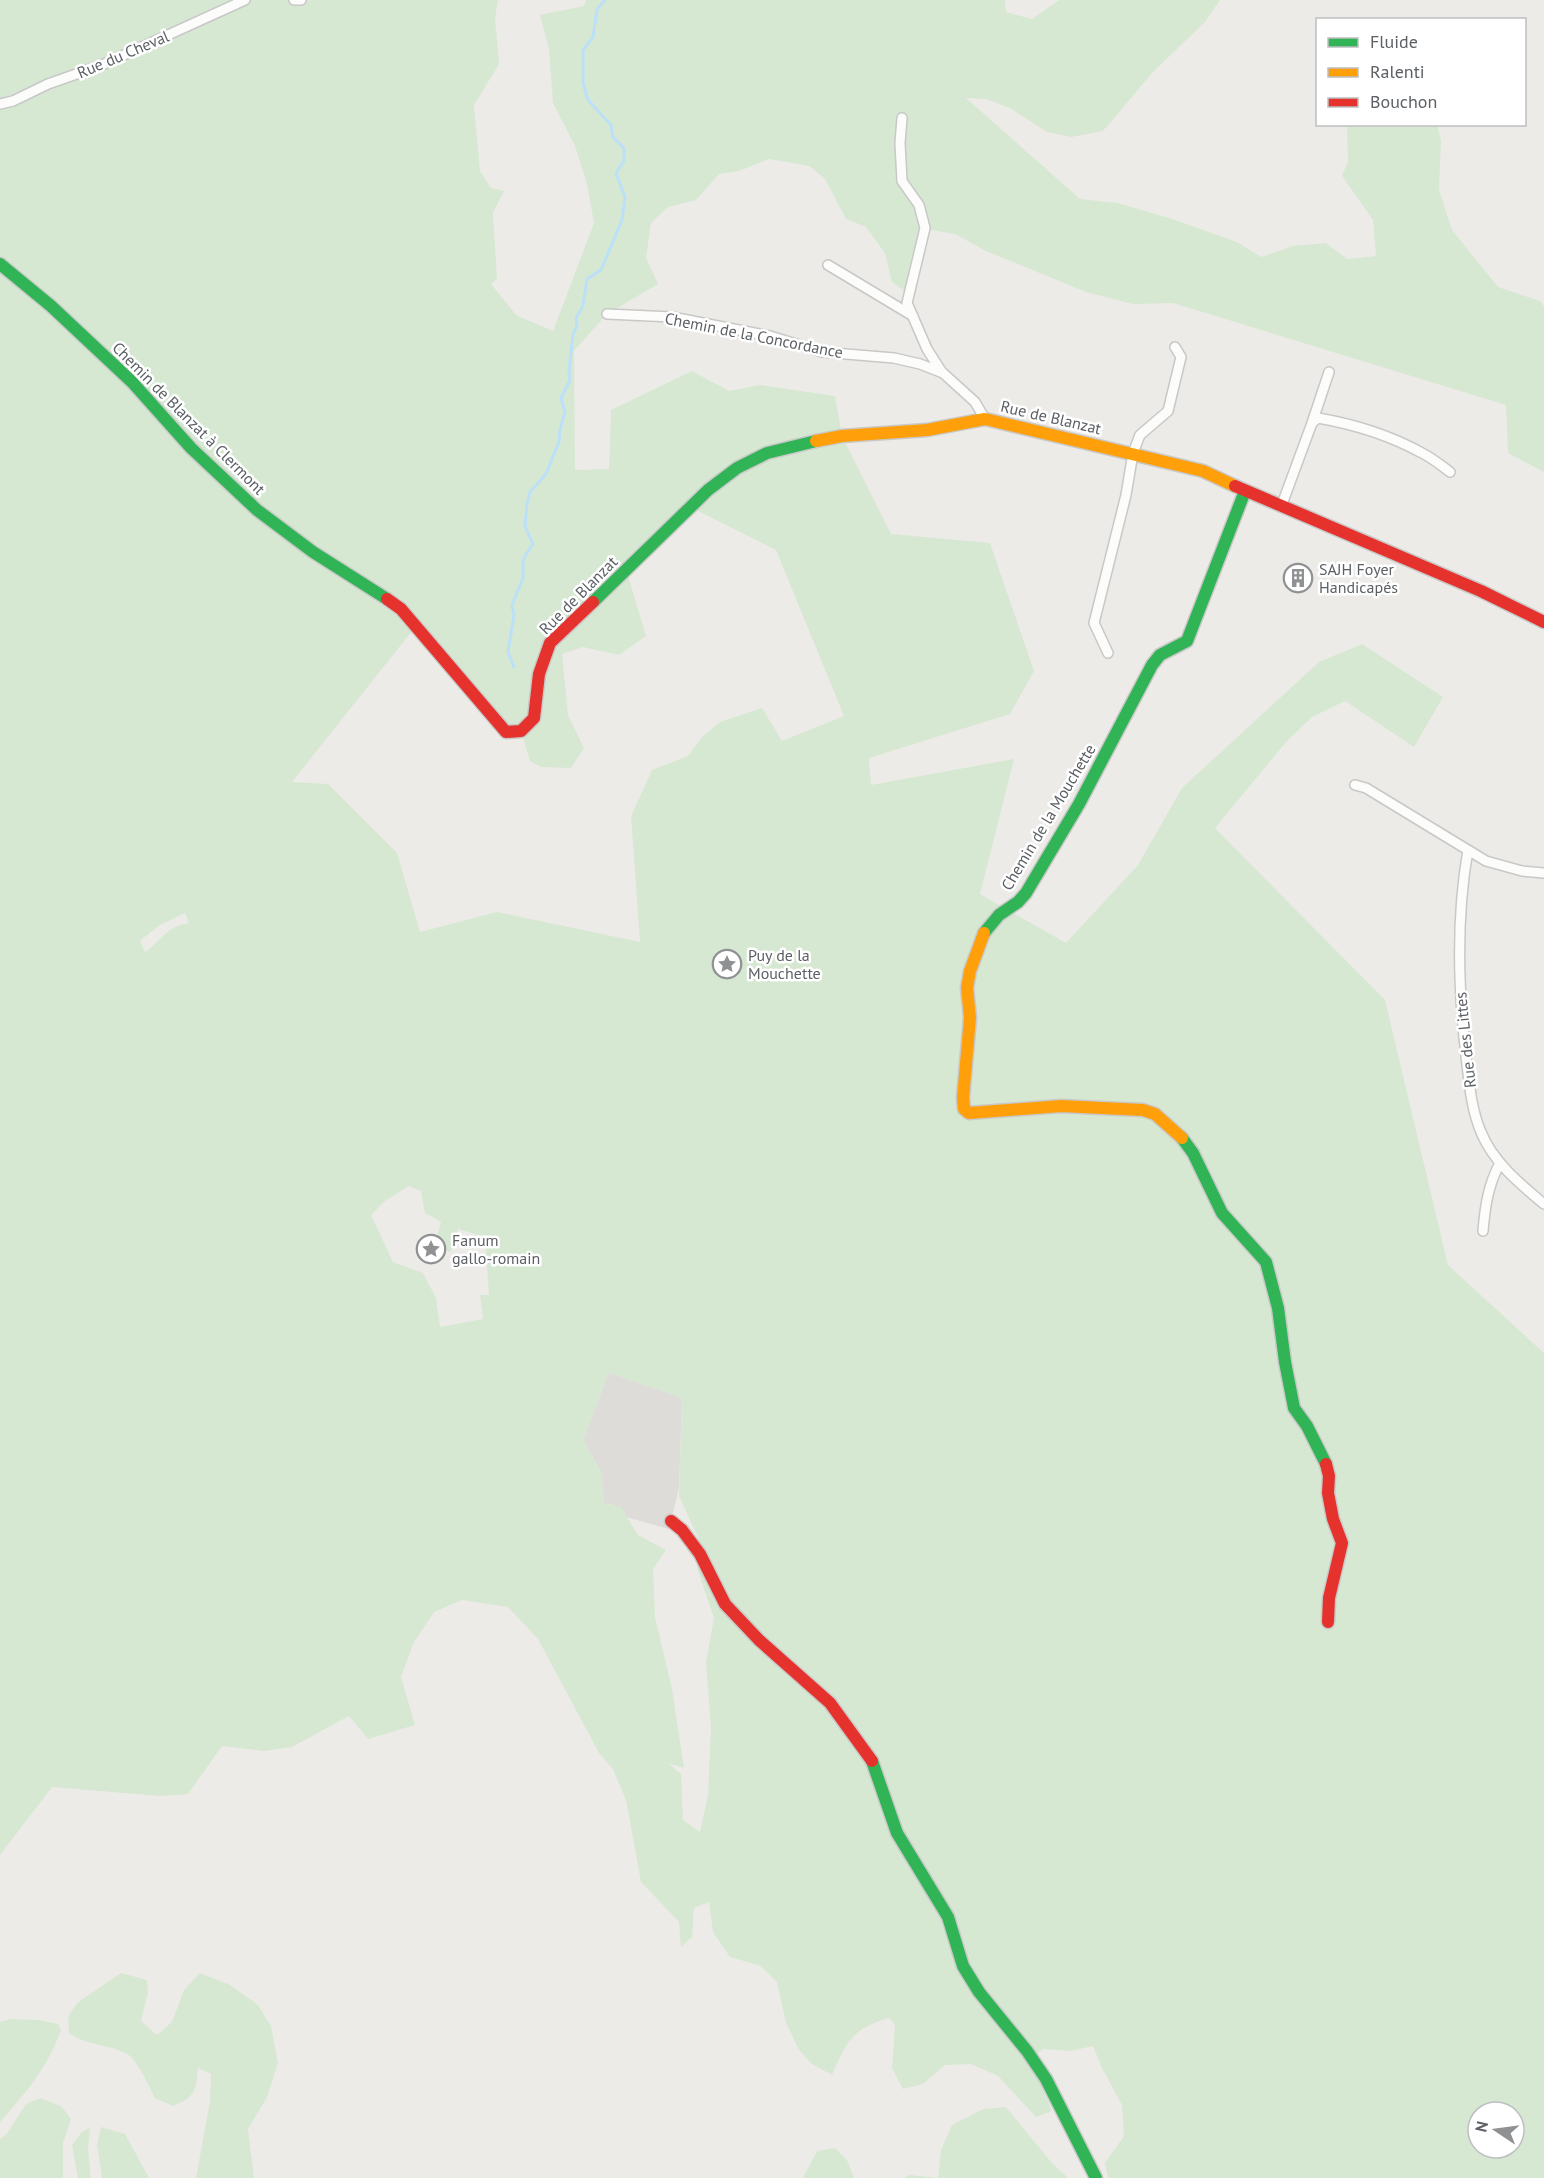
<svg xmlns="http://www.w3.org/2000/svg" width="1544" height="2178" font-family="'PT Sans',sans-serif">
<rect width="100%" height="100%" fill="#edebe7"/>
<!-- industrial -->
<path fill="#dedcd8" d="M609 1372 682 1398 679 1488 669 1529 626 1517 620 1507 604 1503 601 1472 583 1440Z"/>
<!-- green -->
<path fill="#d6e8d2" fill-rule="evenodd" d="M0 0H498L495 18 499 64 474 105 480 171 491 188 504 191 493 213 497 279 491 284 516 315 553 331 594 223 587 184 575 146 553 103 549 49 540 15 584 6 586 0H1005L1006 12 1032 19 1059 0H1220L1205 22 1153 72 1103 131 1071 137 1047 132 1010 108 986 99 966 98 1080 199 1118 203 1175 220 1237 242 1261 257 1293 246 1326 243 1347 259 1376 256 1373 220 1342 176 1348 161 1347 127 1345 125H1437L1441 140 1439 190 1452 230 1498 287 1540 301 1544 306V472L1508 453 1506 405 1173 303 1133 304 1086 292 986 251 955 234 925 229 909 294 892 282 885 253 866 227 846 219 825 179 809 166 769 159 739 171 719 174 696 200 668 207 651 223 646 258 658 284 607 314 574 351 575 470 609 469 611 410 692 371 729 391 760 385 835 396 842 436 891 534 990 543 1034 671 1010 714 869 758 871 785 1014 759 980 894 1066 943 1138 865 1182 788 1319 662 1362 644 1443 697 1414 747 1345 701 1312 717 1286 742 1215 828 1385 1000 1448 1265 1544 1353V2178H1108L1105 2163 1124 2136 1122 2105 1102 2068 1093 2046 1070 2051 1043 2049 1030 2060 1052 2111 1036 2117 998 2076 971 2064 945 2065 923 2084 903 2089 892 2068 895 2025 889 2018C853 2028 846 2042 832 2075L812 2064 799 2050 786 2023 777 1982 761 1966 730 1957 713 1932 709 1902 694 1908 692 1937 681 1947 679 1922 641 1882 626 1800 613 1769 599 1753 538 1639 508 1607 462 1600 434 1612 414 1642 401 1677 415 1725 368 1739 349 1716 292 1747 264 1751 222 1746 188 1794 160 1796 52 1787 0 1855ZM690 507 776 550 844 716 782 741 762 708 720 722 702 737 688 756 652 770 631 816 640 942 497 912 420 932 397 853 328 784 292 782 416 626 506 732 521 731 530 761 541 767 571 768 584 748 568 715 562 654 583 647 619 655 646 636 626 569ZM185 913 189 923C166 926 163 940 145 952L140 941 158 926ZM409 1186 421 1191 425 1213 441 1222 437 1237 450 1253 458 1229 485 1237 489 1295H480L483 1319 440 1327 436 1298 423 1273 393 1262 371 1215 385 1201ZM609 1373 682 1398 679 1496 700 1542 697 1568 714 1618 706 1662 711 1728 708 1795 700 1832 683 1820 681 1774 668 1763 684 1768 672 1689 655 1617 653 1569 666 1550 638 1535 621 1507 604 1503 601 1472 583 1440ZM1478 2112H1514V2148H1478Z
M121 1973 147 1980 148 1992 141 2021 157 2035 172 2022 184 1990 200 1973 230 1985 258 2005 271 2026 278 2063 267 2097 248 2129 254 2178H196L210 2101 211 2074 198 2068C196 2092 195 2097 173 2106L155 2098C149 2087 138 2060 127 2054 109 2044 87 2046 69 2033L68 2017 77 2003Z
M10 2019 38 2020 58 2024 61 2030C48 2067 26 2093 0 2122V2022Z
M40 2098 61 2106 71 2119 63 2143V2178H0V2139L6 2135 26 2104Z
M1006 2107 1051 2162 1068 2178H903L910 2175 938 2178 941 2150 952 2125 983 2109Z
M90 2127 88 2149 91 2178H78L72 2145 81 2133Z
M101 2127 125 2134 149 2178H102L97 2145Z
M835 2148 847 2160 854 2178H803L817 2151Z"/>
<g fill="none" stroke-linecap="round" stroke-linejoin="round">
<!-- stream -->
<path stroke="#bbe0f7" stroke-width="3" d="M514 667 508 652 514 615 512 605 523 578V563L525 556 533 544 525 526 527 504 530 492 546 474 559 442 560 429 565 412 561 398 570 380 569 370 573 335 577 325 576 318 583 306 587 279 601 270 622 220 625 197 616 173 624 161V148L613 137 611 125 588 100 583 83V50L593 37 597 9 605 0"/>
<!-- street casing -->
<g stroke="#c8c8c8" stroke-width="12">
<path id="street" d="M294 0H301
M0 104 13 101 48 84 102 65 245 0
M902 118 900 143 902 181 919 205 925 228 907 303 927 349 941 371
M828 265 913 316
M607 314 672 317 770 336 822 352 894 358 920 364 943 373 975 402 985 419
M1312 423 1329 372
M1281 507 1312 423 1318 418C1353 424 1391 436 1422 453 1432 458 1441 465 1450 472
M1108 653 1094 623 1126 495 1133 453 1140 435 1168 411 1181 357 1175 347
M1355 785 1366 788 1486 861 1522 871 1544 873
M1468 850C1456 918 1458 988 1466 1056 1469 1081 1471 1109 1481 1132 1493 1162 1520 1184 1544 1204
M1483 1231C1485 1207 1488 1185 1500 1163"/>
</g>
<!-- fast casing -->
<g stroke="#c9c9c9" stroke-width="15">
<path id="fast" d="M0 264 51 306 132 382 191 448 257 510 313 552 387 599
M593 602 708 490 737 468 767 453 816 441
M984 933 999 915 1018 902 1026 893 1079 804 1152 665 1160 655 1187 641 1245 491
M1182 1138 1193 1153 1222 1213 1266 1262 1278 1308 1285 1362 1294 1408 1307 1426 1326 1464
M872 1761 897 1833 948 1917 963 1966 979 1992 1027 2051 1046 2079 1096 2178"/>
</g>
<!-- slow casing -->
<g stroke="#c9c9c9" stroke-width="15">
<path id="slow" d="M816 441 842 436 927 430 985 419 1203 471 1235 486
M984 933 970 971 967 988 970 1018 963 1098 964 1109 969 1113 1061 1106 1143 1110 1155 1114 1182 1138"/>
</g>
<!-- jam casing -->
<g stroke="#c9c9c9" stroke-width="15">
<path id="jam" d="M1235 486 1481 591 1544 622
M387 599 401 609 506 732 521 731 534 718 539 674 550 643 593 602
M1326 1464 1329 1476 1328 1493 1333 1519 1342 1543 1329 1598 1328 1622
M671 1521 682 1530 700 1554 725 1604 759 1640 830 1703 872 1761"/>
</g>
<!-- street -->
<use href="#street" stroke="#fcfcfb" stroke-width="9"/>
<!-- fast -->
<use href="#fast" stroke="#30b455" stroke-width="12"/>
<!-- slow -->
<use href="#slow" stroke="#ff9f0a" stroke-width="12"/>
<!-- jam -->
<use href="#jam" stroke="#e5322d" stroke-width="12"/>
</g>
<!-- icons -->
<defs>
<g id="building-ring" transform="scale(1.5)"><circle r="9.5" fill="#fff" stroke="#8f9192" stroke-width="1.5"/><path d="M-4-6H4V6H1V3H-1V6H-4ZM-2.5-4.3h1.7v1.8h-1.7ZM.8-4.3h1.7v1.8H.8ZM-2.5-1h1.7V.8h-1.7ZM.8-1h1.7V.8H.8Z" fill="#8f9192"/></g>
<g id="sight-ring" transform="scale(1.5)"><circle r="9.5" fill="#fff" stroke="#8f9192" stroke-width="1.5"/><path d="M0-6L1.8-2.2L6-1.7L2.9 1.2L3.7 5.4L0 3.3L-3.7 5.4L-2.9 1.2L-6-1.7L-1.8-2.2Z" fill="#8f9192"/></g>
</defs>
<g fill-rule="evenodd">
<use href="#building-ring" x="1298" y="578"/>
<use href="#sight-ring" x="727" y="964"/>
<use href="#sight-ring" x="431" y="1249"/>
</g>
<g text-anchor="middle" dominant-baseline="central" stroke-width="5" stroke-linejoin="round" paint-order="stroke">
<!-- street labels -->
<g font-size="16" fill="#5c6065" stroke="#fff">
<text transform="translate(123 54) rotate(-23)">Rue du Cheval</text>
<text transform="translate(754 335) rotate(11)">Chemin de la Concordance</text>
<text transform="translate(1051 417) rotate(13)">Rue de Blanzat</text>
<text transform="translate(189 418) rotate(45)">Chemin de Blanzat à Clermont</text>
<text transform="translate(578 595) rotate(-45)">Rue de Blanzat</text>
<text transform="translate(1048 817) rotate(-59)">Chemin de la Mouchette</text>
<text transform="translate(1465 1040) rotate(-96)">Rue des Littes</text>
</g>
<!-- poi labels -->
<g font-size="16" fill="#5c6065" stroke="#fff" text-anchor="start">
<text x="1319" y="569">SAJH Foyer<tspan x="1319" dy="18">Handicapés</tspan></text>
<text x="748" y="955">Puy de la<tspan x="748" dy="18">Mouchette</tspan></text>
<text x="452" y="1240">Fanum<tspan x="452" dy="18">gallo-romain</tspan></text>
</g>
</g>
<!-- legend -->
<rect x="1316" y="18" width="210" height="108" fill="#ffffff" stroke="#bebfc1" stroke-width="1.5"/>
<rect x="1328" y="38" width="30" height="9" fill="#30b455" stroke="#bebfc1" stroke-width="1.5"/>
<text x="1370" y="48" font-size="18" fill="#5c6065">Fluide</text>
<rect x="1328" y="68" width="30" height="9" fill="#ff9f0a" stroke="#bebfc1" stroke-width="1.5"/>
<text x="1370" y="78" font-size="18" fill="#5c6065">Ralenti</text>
<rect x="1328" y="98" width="30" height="9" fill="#e5322d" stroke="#bebfc1" stroke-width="1.5"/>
<text x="1370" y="108" font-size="18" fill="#5c6065">Bouchon</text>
<!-- north arrow -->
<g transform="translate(1496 2130) rotate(283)"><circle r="28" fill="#ffffff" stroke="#bebfc1" stroke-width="1.5"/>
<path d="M0-4.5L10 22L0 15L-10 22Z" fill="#8f9192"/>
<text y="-9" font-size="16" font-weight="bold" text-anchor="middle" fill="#5c6065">N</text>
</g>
</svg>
